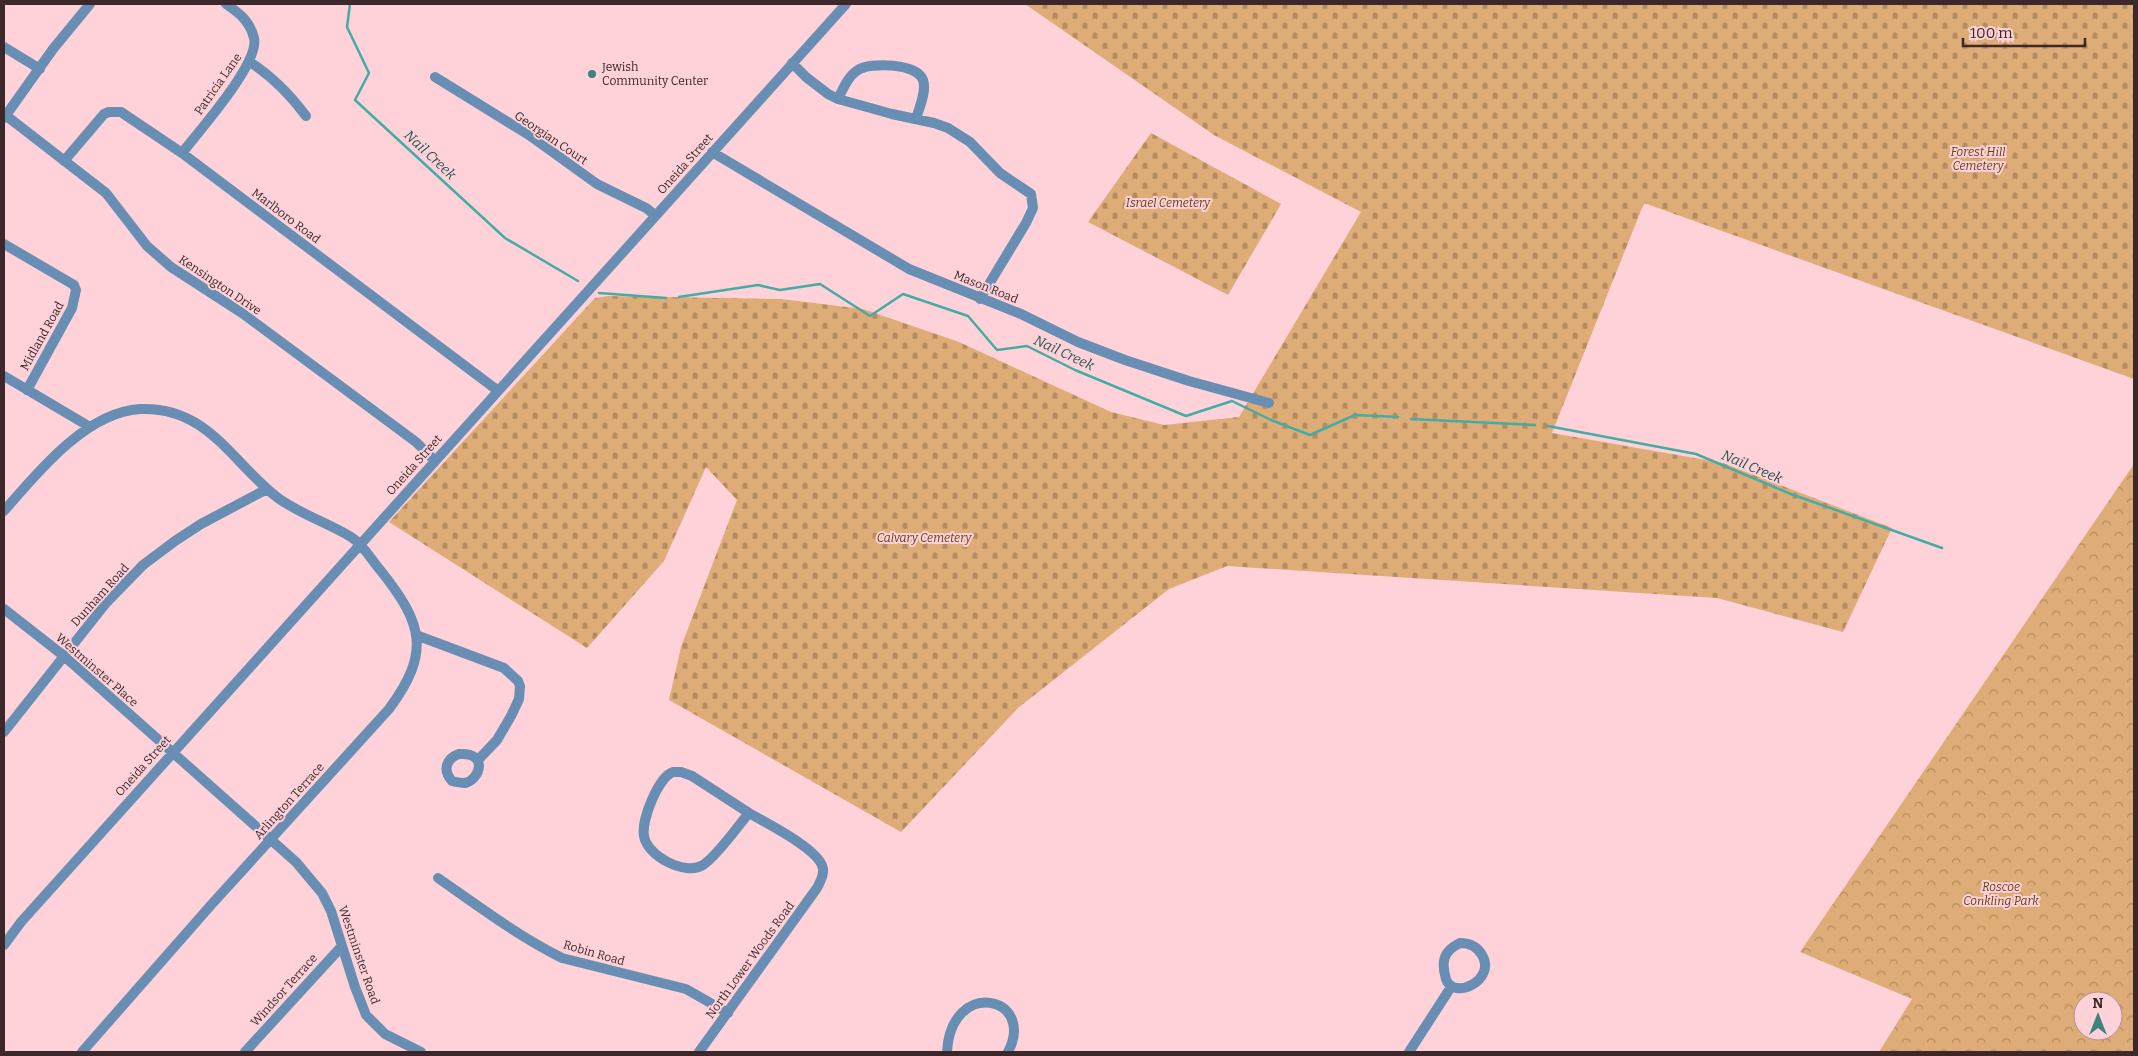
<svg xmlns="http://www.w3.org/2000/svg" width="2138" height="1056" font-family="Bitter,serif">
<defs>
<pattern id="cemetery-stones" width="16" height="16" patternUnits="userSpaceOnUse" patternTransform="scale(1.25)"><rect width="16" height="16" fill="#deac76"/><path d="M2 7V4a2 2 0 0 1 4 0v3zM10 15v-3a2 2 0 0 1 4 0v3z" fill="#b58c61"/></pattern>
<pattern id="park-crowns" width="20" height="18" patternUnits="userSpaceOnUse" patternTransform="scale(1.25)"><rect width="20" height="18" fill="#deac76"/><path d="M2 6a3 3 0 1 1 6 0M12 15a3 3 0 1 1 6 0" fill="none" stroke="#b58c61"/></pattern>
</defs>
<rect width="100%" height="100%" fill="#fed2d8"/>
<!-- cemetery -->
<path fill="url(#cemetery-stones)" d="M1025 4H2134V379L1644 203 1552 433 1723 463 1892 528 1843 632 1717 598 1227 566 1169 589 1018 708 901 832 669 700 681 647 737 500 706 467 664 561 587 648 389 522 595 298 608 296 781 299 863 309 959 342 1111 412 1164 425 1239 417 1361 212 1214 135Z
M1151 133 1281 204 1228 295 1088 222Z"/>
<!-- park -->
<path fill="url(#park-crowns)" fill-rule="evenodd" d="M2134 464V1052H1879L1912 999 1800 952ZM2083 1001H2113V1031H2083Z"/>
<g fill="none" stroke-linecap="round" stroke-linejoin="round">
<!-- stream -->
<path stroke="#45aca4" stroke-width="2.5" d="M350 4 347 27 369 73 355 100 505 238 578 281
M599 293 666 298
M679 297 758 285 780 290 820 284 870 316 903 294 968 316 997 350 1027 346 1075 370 1186 416 1232 401 1271 420 1310 435 1355 415 1398 417
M1411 419 1535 425
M1548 426 1696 454 1791 494 1942 548"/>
<!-- minor -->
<path stroke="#698eb3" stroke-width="10" d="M4 47 40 69
M250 62C273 77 289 93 306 116
M792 63 806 77 828 94 838 99 892 114 934 123 948 128 970 142 1000 173 1031 194 1033 208 1026 223 980 299
M435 77 529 135 597 184 646 208 655 215
M838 99C843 89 848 76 858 70 870 62 917 63 923 80 927 91 919 108 916 119
M4 114 106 193 147 246 171 267 242 313 416 442 435 461
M4 118 53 49 90 4
M712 152 909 269 1021 314 1078 342 1125 360 1189 381 1269 403
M182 153C199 131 260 63 254 38 250 21 239 13 226 4
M64 161 104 114 109 112H121L182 153 497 390
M4 244 74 285 76 290 72 308 27 390
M4 376 90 427
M4 511C37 473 86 412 140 409 208 406 232 463 278 498 300 514 328 523 351 537 363 544 372 561 381 571 423 624 431 652 389 709L211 905 82 1052
M4 609 64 656 296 862 322 893 331 911 355 987 366 1015 385 1034 421 1052
M416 635 504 668 518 681 520 686 519 699 511 716 497 740 478 760
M4 732 106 603 143 565 175 541 201 524 267 489
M459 754C489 752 480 780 465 783 461 783 456 782 452 781 443 771 445 759 459 754Z
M673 772H681L692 776 749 813C737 827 717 856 703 865 685 876 647 856 644 836 641 821 658 777 673 772Z
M438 878C478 906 518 936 562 958L686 989 728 1013
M1460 943C1470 943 1477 946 1482 955 1497 980 1453 1001 1446 979 1441 962 1443 951 1460 943Z
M4 945 21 922 846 4
M245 1052 342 946
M699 1052 817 888C820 882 824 876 823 869 821 850 766 823 749 813
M947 1052C951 977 1037 996 1008 1052
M1409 1052 1451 987"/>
</g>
<!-- markers -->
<circle fill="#3c837d" stroke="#fed2d8" stroke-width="2" cx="592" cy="74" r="5"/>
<g text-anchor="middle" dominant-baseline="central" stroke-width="4" stroke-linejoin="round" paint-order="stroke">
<!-- poi labels -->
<g font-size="12" fill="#3c282b" stroke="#fed2d8" text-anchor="start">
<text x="602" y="67">Jewish<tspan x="602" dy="14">Community Center</tspan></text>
</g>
<!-- street labels -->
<g font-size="12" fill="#3c282b" stroke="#fed2d8">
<text transform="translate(218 84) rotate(-55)">Patricia Lane</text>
<text transform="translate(551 138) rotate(34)">Georgian Court</text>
<text transform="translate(685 164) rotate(-48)">Oneida Street</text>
<text transform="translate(286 216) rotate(37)">Marlboro Road</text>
<text transform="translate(220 285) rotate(34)">Kensington Drive</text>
<text transform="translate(986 287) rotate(22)">Mason Road</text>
<text transform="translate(42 336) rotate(-61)">Midland Road</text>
<text transform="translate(414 465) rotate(-48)">Oneida Street</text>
<text transform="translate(100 595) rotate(-48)">Dunham Road</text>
<text transform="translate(97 670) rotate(41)">Westminster Place</text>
<text transform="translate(143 766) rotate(-48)">Oneida Street</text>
<text transform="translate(289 801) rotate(-48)">Arlington Terrace</text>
<text transform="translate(594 953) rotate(16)">Robin Road</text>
<text transform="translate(359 955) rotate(71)">Westminster Road</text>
<text transform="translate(750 960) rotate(-54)">North Lower Woods Road</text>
<text transform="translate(284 990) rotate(-48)">Windsor Terrace</text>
</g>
<!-- park labels -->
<g font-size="12" font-style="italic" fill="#623f14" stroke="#fed2d8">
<text x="1978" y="152">Forest Hill<tspan x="1978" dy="14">Cemetery</tspan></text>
<text x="1168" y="203">Israel Cemetery</text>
<text x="924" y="538">Calvary Cemetery</text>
<text x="2001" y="887">Roscoe<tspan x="2001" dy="14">Conkling Park</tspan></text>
</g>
<!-- water labels -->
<g font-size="14" font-style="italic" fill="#295552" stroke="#fed2d8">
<text transform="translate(430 155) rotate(43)">Nail Creek</text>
<text transform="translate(1064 353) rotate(25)">Nail Creek</text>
<text transform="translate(1752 467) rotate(23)">Nail Creek</text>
</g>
</g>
<!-- border -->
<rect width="2138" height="1056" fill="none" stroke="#3c282b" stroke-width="10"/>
<!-- north arrow -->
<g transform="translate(2098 1016)"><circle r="24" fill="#fed2d8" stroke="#b08e93"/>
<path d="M0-4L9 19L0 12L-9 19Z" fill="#3c837d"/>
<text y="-8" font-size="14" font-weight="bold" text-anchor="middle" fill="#3c282b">N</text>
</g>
<!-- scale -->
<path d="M1963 38v8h122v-8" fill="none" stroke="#3c282b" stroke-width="2.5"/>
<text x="1970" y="38" font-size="15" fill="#3c282b" stroke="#fed2d8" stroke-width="4" paint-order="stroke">100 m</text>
</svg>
